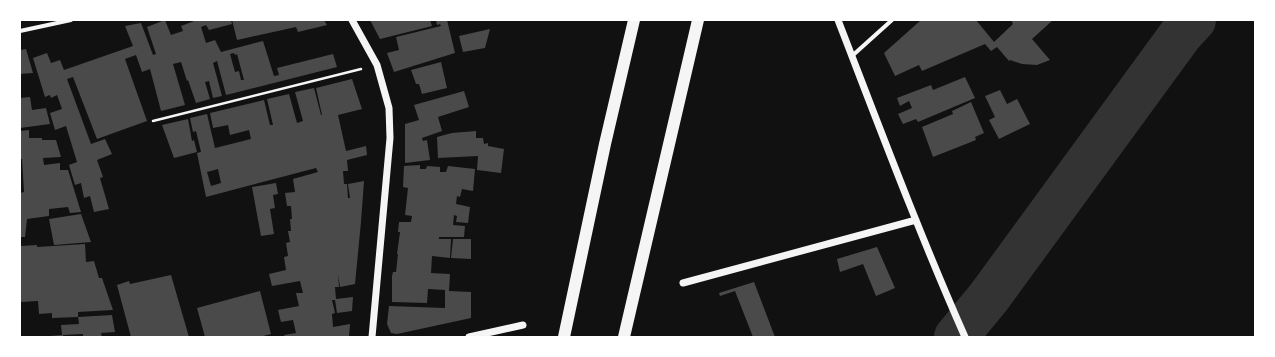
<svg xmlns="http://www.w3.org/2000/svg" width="1275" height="357" font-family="'PT Sans Narrow',sans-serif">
<rect width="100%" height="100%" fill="#111"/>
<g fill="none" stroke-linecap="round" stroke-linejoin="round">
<!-- river -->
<path stroke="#333" stroke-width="44" d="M956 337 989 297 1181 34 1194 20"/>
</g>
<!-- building -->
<path fill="#4a4a4a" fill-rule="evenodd" d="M165 20 171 35 183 31 181 26 197 20H231L232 24 209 30 206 25 201 27 206 43 215 40 221 52 263 41 274 76 279 75 277 68 333 54 337 67 226 95 217 61 213 63 222 96 213 98 209 81 205 82 210 99 196 103 188 80 187 81 181 62 173 64 185 105 161 111 150 69 142 72 136 55 125 59 147 121 97 139 73 77 67 79 91 144 105 139 112 154 97 160 103 177 100 178 109 209 94 212 90 196 84 198 81 183 75 185 69 165 77 162 66 126 55 130 50 113 62 109 57 95 51 98 50 95 45 97 33 58 47 53 51 63 60 60 64 70 133 46 125 26 141 23 153 55 156 54 147 27ZM234 53 235 55 237 54 244 80H241L239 71 235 72 230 54Z
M232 20H324L327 25 298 32 296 27 237 40Z
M370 20H430L432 26 380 39Z
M436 20H447L455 53 394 72 387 53 399 50 396 37 441 26 440 24 437 25Z
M921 20H976L994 42 1013 24 1011 20H1053L1032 39 1050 60 1037 65 1022 64 1010 60 1009 61 997 47 991 51 985 44 922 71 919 65 895 76 884 53Z
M490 29 485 48 463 52 459 36Z
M26 49 33 73 20 74V50Z
M441 62 447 88 422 94 419 84H416L411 70Z
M965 77 975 98 918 122 916 119 903 124 898 114 912 108 909 101 900 106 897 98 931 85 933 90Z
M352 79 362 109 338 115 346 151 366 146 367 155 347 160 348 171H343L344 184H347L348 198H350L348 184 364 181 361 222 355 284 340 287 338 274 339 287H335L336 299 353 297 352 311 337 313 335 300H332L335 313 332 314 333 327 350 324 349 337H285L284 335 296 333 293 320 281 322 278 310 299 306 296 293H303L300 281 272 286 269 274 286 270 284 257 288 256 286 243 290 242 288 231H291L290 219H292L291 206H287L285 193 295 192 293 179 318 172 316 168 206 197 197 153 201 152 196 131 193 132 190 118 207 114 215 148 251 139 249 130 230 135 228 125 213 128 210 113 264 100 270 125H273L267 99 289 94 297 123 303 121 295 92 314 88 321 115H322L316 88ZM218 169 221 183 211 186 207 172Z
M1000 90 1007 104 1017 99 1030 124 999 139 989 120 995 117 985 96Z
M464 91 469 107 438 117 442 131 422 138 423 141 427 140 430 160 405 163V124L419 120 414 105Z
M30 97 32 110 46 108 50 124 20 128V98Z
M971 102 984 133 975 137 976 140 933 157 922 127 953 114 952 111Z
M188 119 192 141 194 140 197 152 174 158 162 125Z
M29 130V138H42V140H56L61 157 43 158 44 165 60 163V170H68L81 212 70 213 68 207 49 209V216L27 219 25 237H20V193L24 192 22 159H20V131Z
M476 131V138H483L484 144 488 143V146L504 149 501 173 477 170 478 156 438 158 437 137 452 133Z
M420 165V169H426L427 166 440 167V172H446L448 166 475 169 473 191 462 189 460 197 457 196 456 204 470 207 468 223 456 222 457 216 454 215 453 225 465 226 464 237H439V239H451L450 258 432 256 431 273 450 274 449 291 471 292V318L397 334 391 333 387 324 389 306 445 308V290L428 289 427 303 392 302V276L393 272H396L398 254H397L400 232H398L399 222H411L412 216 405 215 408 188 403 187 404 166Z
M276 183 278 194 273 195 275 208 270 209 274 234 261 236 252 187Z
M81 214 91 242 54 245 49 219Z
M453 239H471V259L451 258Z
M85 244 86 262 94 261 99 278H102L113 310 78 312V317L112 315 115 332 101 333 102 337H83V334L63 335V337H50V336L62 335 61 325 79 324 78 317 52 318V313L39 314 38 301 20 302V246L37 245V247Z
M877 247 895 288 876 296 863 264 840 272 837 259Z
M171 275 189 337H131L117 285 129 281 130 284Z
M754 282 775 337H753L735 291 720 296 719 293Z
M260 291 271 334 259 337H205L197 308Z"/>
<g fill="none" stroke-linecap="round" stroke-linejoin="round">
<!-- path -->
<path stroke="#f5f5f5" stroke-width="2.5" d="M153 121 361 69"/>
<!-- minor -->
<path stroke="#f5f5f5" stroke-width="4" d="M20 31 71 20
M852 56 892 20"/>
<!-- tertiary -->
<path stroke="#f5f5f5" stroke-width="7" d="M352 20 377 65 389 108 390 138 372 337
M838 20C879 126 919 233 965 337
M683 283 916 220
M469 337 523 325"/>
<!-- motorway -->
<path stroke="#f5f5f5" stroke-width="12" d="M564 337 605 144 634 20
M624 337 698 20"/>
</g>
<!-- border -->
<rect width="1275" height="357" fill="none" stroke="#ffffff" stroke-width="42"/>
</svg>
